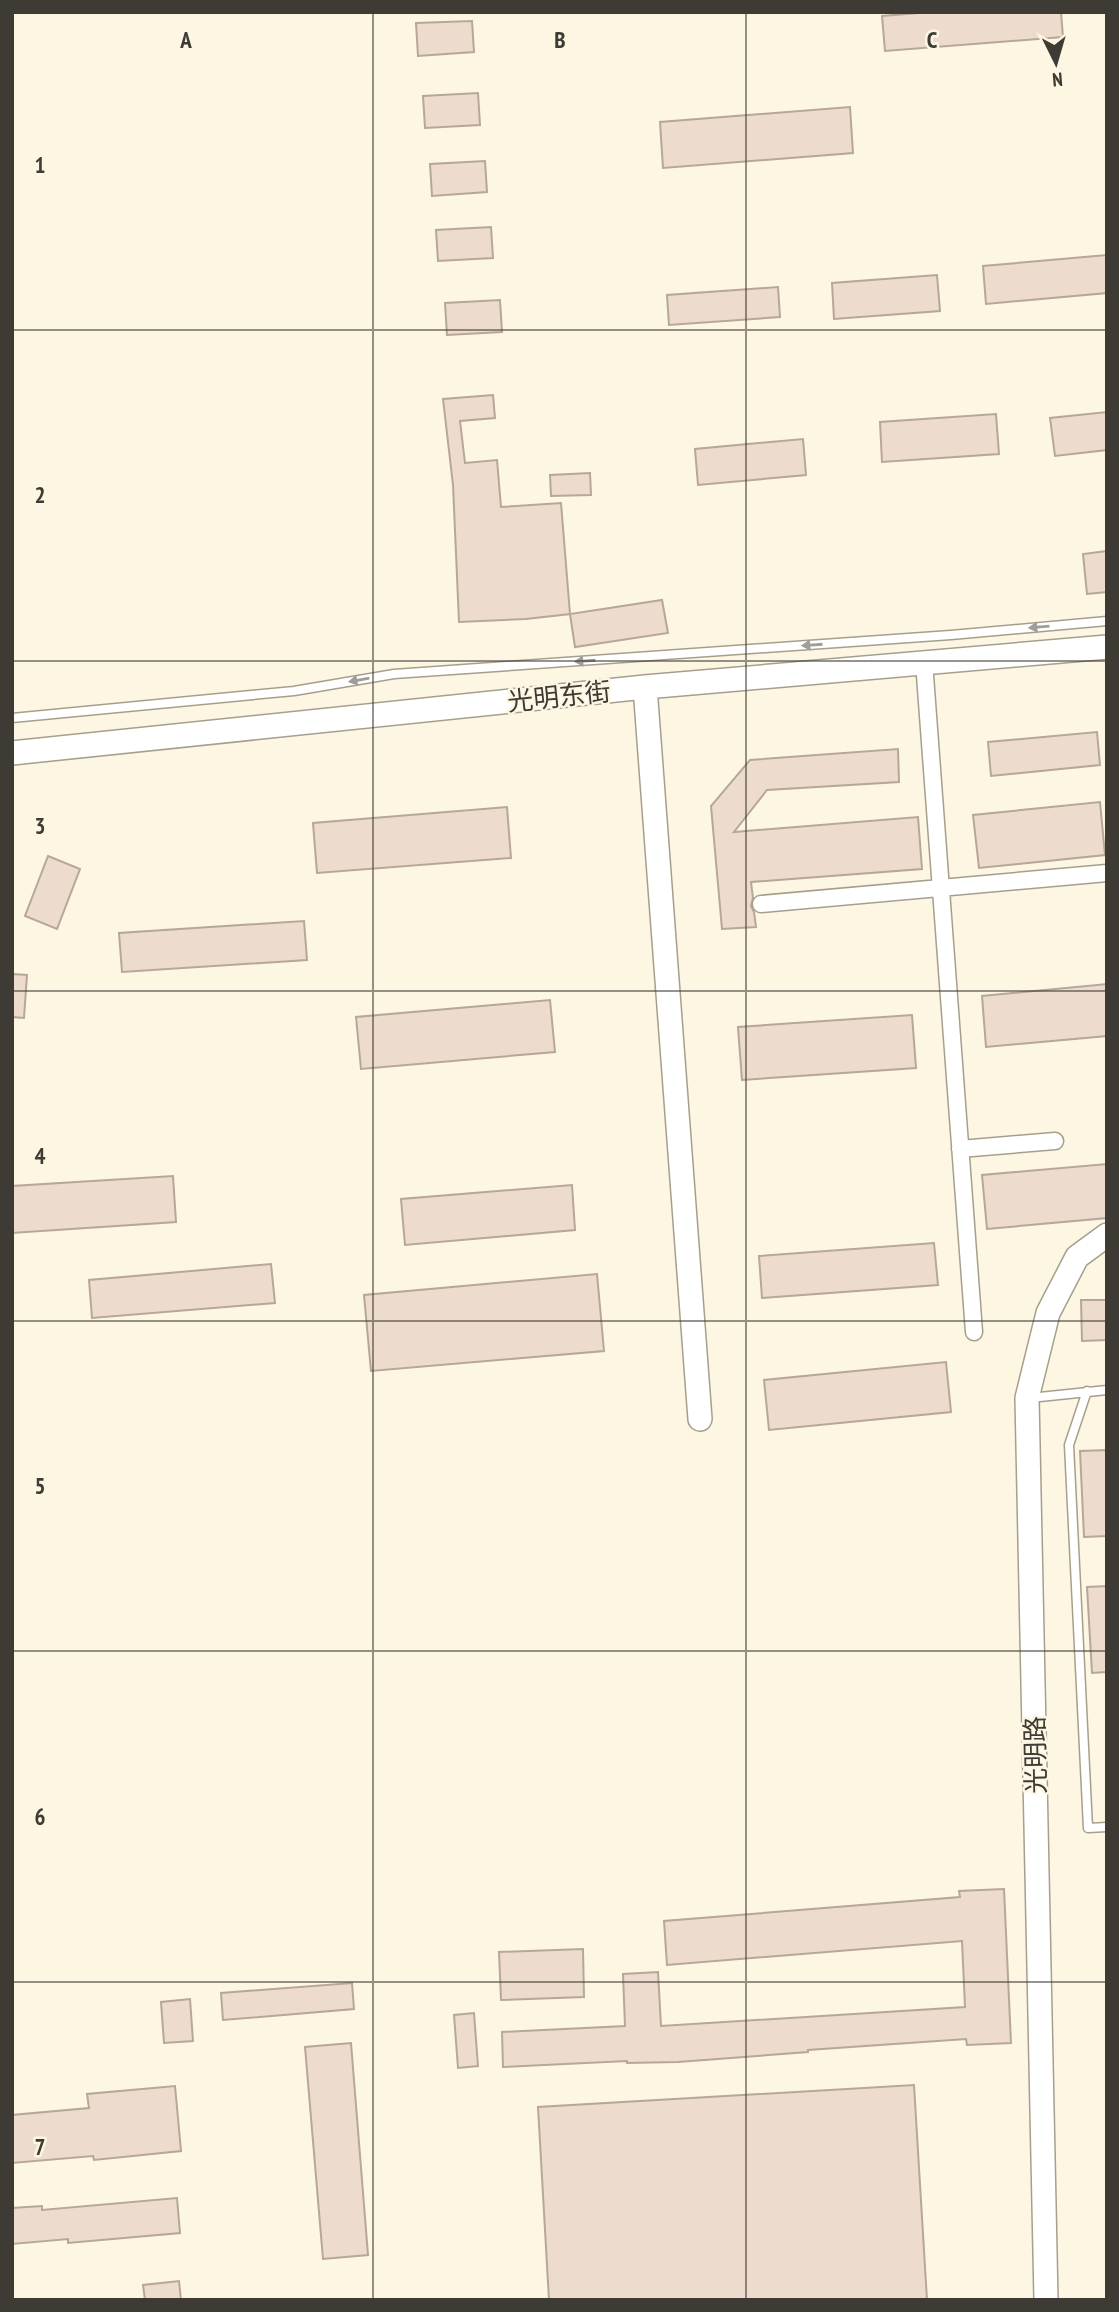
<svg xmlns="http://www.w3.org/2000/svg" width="1119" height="2312" font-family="'PT Sans Narrow','Noto Sans SC',sans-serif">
<rect width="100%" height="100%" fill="#fcf6e2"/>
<!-- building -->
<path fill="#eddccd" stroke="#b7a799" stroke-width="2" d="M931 12H1061L1063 37 885 51 882 16Z
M472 21 474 52 418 56 416 23Z
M478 93 480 125 425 128 423 96Z
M850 107 853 153 663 168 660 122Z
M485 161 487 192 432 196 430 164Z
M491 227 493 258 438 261 436 230Z
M1107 255V293L986 304 983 266Z
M937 275 940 311 834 319 832 283Z
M778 287 780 317 669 325 667 295Z
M500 300 502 332 447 335 445 303Z
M493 395 495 418 460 421 465 463 497 460 501 507 561 503 570 614 526 619 459 622 453 485 443 399Z
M1107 412V450L1055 456 1050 418Z
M996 414 999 454 882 462 880 422Z
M803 439 806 475 698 485 695 449Z
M590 473 591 495 551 496 550 475Z
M1107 551V592L1087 594 1083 554Z
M662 600 668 633 575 647 570 614Z
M1097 732 1100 765 991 776 988 742Z
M898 749 899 782 767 790 734 832 918 817 922 869 751 882 753 898 751 906 754 912 756 927 722 929 711 806 750 760Z
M1100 802 1105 855 979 868 973 815Z
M507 807 511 858 317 873 313 823Z
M48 856 80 869 57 929 25 916Z
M304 921 307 960 122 972 119 933Z
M12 974 27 975 24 1018 12 1017Z
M1107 984V1036L986 1047 982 996Z
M550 1000 555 1052 361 1069 356 1017Z
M912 1015 916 1068 742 1080 738 1027Z
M1107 1164V1218L987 1229 982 1175Z
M173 1176 176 1222 12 1233V1186Z
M572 1185 575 1230 405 1245 401 1199Z
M934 1243 938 1285 762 1298 759 1256Z
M271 1264 275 1303 92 1318 89 1280Z
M597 1274 604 1351 371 1371 364 1295Z
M1081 1300H1107V1340L1082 1341Z
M946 1362 951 1412 769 1430 764 1380Z
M1107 1450V1536L1084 1537 1080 1451Z
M1107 1586V1672L1092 1673 1087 1587Z
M1004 1889 1011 2043 967 2045 966 2039 808 2050V2052L678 2062 627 2063V2061L503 2067 502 2032 625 2026 623 1974 658 1972 661 2026 965 2007 962 1941 667 1965 664 1921 960 1897 959 1891Z
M583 1949 584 1997 501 2000 499 1952Z
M352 1983 354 2009 223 2020 221 1993Z
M190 1999 193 2041 164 2043 161 2002Z
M474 2013 478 2066 458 2068 454 2015Z
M351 2043 368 2255 323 2259 305 2047Z
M914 2085 927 2300H549L538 2107Z
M175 2086 181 2151 94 2160 93 2156 12 2163V2115L89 2108 87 2094Z
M177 2198 180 2233 68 2243V2239L12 2244V2208L42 2206V2210Z
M179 2281 181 2300H145L143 2285Z"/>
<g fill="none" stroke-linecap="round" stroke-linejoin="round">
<!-- lane casing -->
<g stroke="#a59f8c" stroke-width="11">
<path id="lane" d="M12 718 294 691 394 674 951 635 1107 621
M1087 1391 1069 1445 1088 1828 1107 1827
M1030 1398 1107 1390"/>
</g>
<!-- street casing -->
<g stroke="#a59f8c" stroke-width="19">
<path id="street" d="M924 662 974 1332
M761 904 1107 873
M960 1149 1055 1141"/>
</g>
<!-- secondary casing -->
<g stroke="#a59f8c" stroke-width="26">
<path id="secondary" d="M645 687 700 1419
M12 753 645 687 1107 647
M1046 2300 1027 1398 1048 1313 1077 1257 1107 1235"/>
</g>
<!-- lane -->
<use href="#lane" stroke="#fff" stroke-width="8"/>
<!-- street -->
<use href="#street" stroke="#fff" stroke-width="16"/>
<!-- secondary -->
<use href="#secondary" stroke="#fff" stroke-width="23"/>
</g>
<!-- one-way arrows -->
<defs><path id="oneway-solid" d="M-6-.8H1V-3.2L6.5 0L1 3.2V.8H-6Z" transform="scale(1.75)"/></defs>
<g fill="#9e9d99">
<use href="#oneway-solid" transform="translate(1039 627) rotate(175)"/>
<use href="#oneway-solid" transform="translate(812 645) rotate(176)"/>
<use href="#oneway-solid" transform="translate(585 661) rotate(176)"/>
<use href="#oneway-solid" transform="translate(359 680) rotate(170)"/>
</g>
<!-- grid -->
<path fill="none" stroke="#3d3b33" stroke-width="2" stroke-opacity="0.55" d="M373 12V2300M746 12V2300M12 330H1107M12 661H1107M12 991H1107M12 1321H1107M12 1651H1107M12 1982H1107"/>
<g text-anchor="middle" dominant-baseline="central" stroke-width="5" stroke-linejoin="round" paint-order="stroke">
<!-- street labels -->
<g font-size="26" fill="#3d3b33" stroke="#fcf6e2">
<text transform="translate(559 696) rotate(-6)">光明东街</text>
<text transform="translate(1035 1755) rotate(-91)">光明路</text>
</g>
</g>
<g font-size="23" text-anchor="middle" font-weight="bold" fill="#3d3b33" stroke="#fcf6e2" stroke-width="5" stroke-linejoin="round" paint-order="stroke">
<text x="186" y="48">A</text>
<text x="560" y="48">B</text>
<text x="932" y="48">C</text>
<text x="40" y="173">1</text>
<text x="40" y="503">2</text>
<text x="40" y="834">3</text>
<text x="40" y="1164">4</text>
<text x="40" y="1494">5</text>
<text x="40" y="1825">6</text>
<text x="40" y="2155">7</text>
</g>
<!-- border -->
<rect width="1119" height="2312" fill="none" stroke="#3d3b33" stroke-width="28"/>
<!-- north arrow -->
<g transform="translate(1056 63) rotate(175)" stroke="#fcf6e2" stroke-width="5" paint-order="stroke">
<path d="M0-5L12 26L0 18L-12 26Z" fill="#3d3b33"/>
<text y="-10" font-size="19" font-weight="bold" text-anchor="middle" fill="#3d3b33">N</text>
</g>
</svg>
